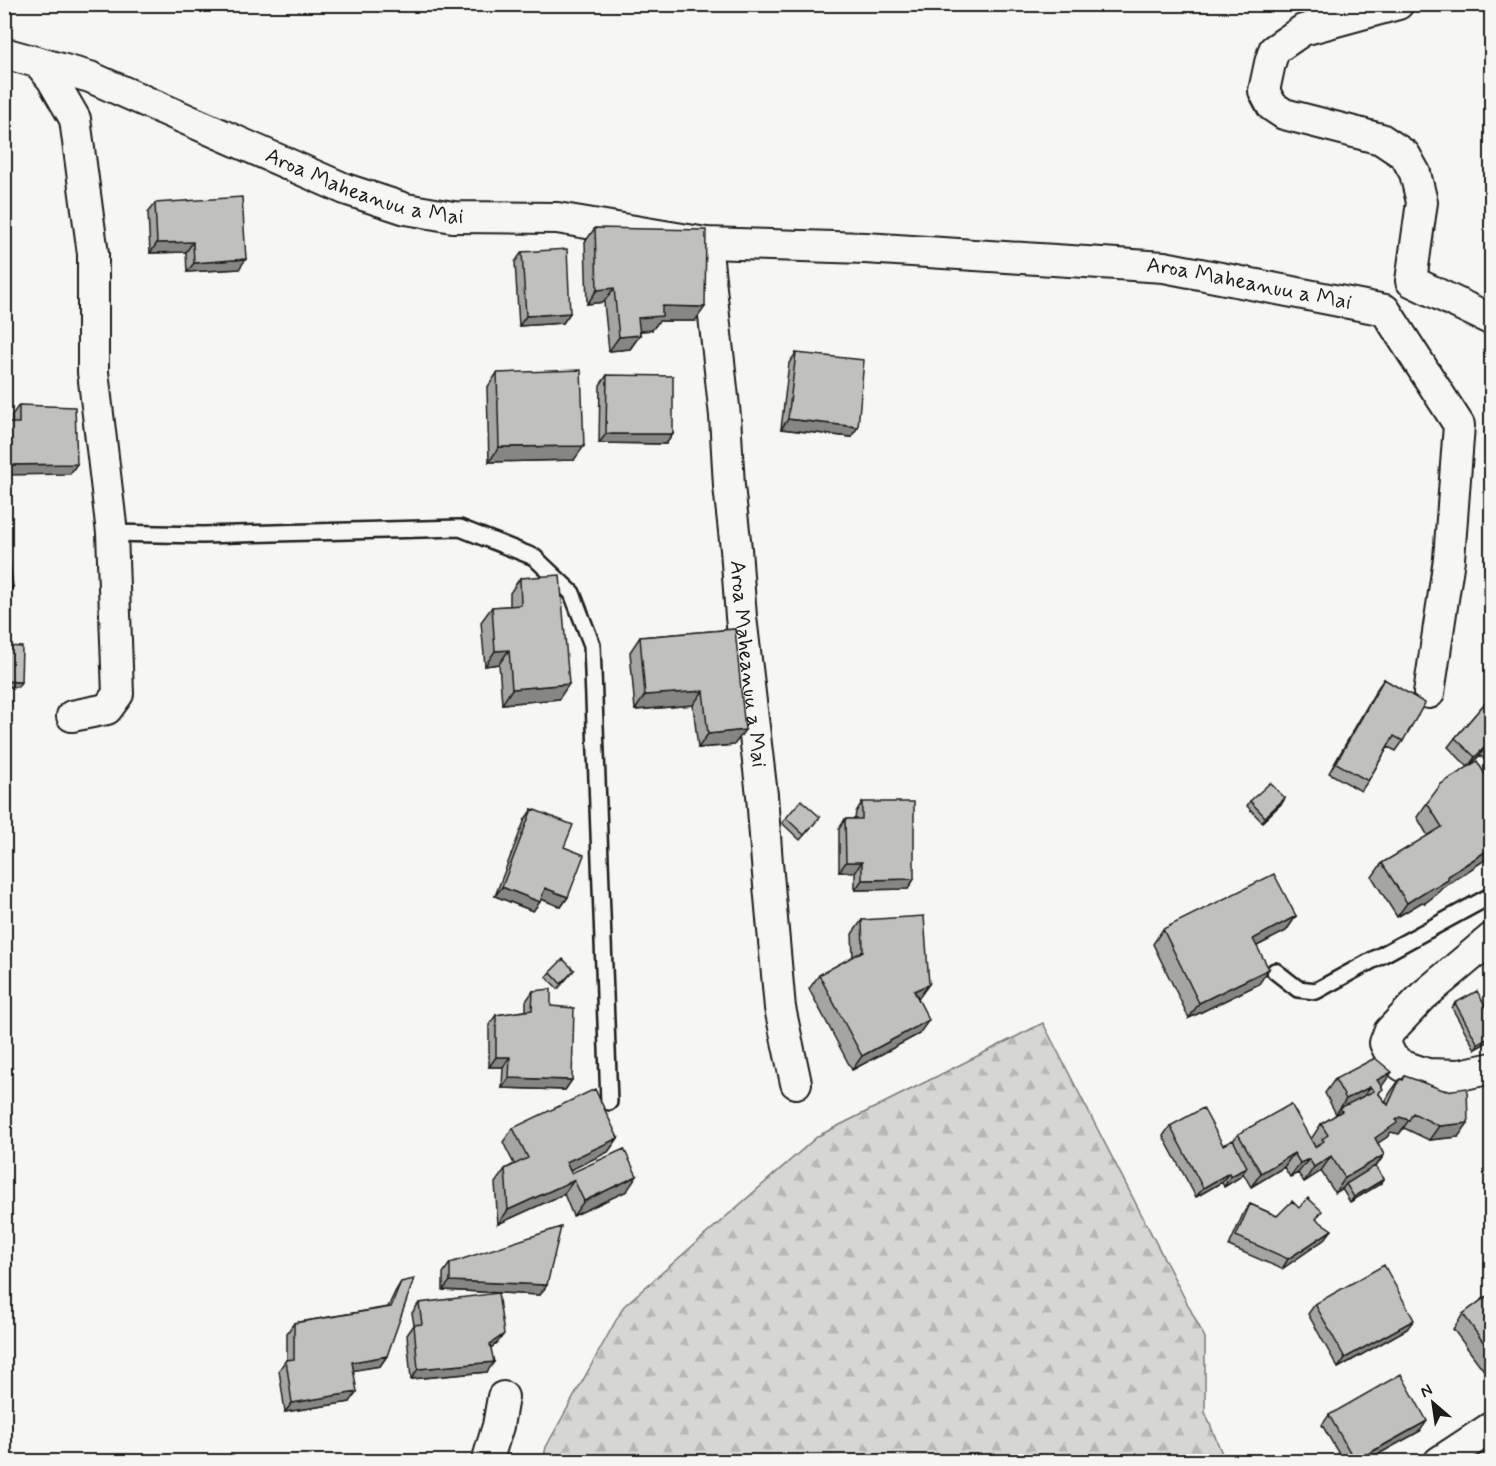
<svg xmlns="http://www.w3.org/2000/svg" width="1496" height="1466" font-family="Mynerve,sans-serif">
<defs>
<pattern id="forest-firs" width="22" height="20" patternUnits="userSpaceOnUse" patternTransform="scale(1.5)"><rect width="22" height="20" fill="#d6d6d2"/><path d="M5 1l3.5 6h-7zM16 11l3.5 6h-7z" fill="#b7b7b4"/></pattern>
</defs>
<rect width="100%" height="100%" fill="#f6f6f2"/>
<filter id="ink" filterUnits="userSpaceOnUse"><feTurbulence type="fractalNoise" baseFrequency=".0167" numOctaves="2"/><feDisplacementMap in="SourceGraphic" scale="12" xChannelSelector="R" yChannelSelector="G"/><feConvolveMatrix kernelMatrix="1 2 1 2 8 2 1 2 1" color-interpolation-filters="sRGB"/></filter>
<g filter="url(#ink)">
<!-- forest -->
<path fill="url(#forest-firs)" stroke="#797977" stroke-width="1.5" d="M1043 1023 1205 1338V1412L1225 1461H543L546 1447 624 1306 818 1136Z"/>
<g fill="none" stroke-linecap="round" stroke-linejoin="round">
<!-- service casing -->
<g stroke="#1c1c1c" stroke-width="20">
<path id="service" d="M112 533 203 535 460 528 534 557 572 593 592 645 609 1102
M1275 971 1298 989 1316 991 1492 895"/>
</g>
<!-- minor casing -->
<g stroke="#1c1c1c" stroke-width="34">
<g id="minor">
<path d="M1398 4 1303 30 1274 50 1270 63 1264 91 1272 106 1284 114 1381 139 1405 155 1415 173 1422 202 1411 281 1492 320"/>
<path id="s1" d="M4 53 90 77 345 189 406 209 453 217 557 218 706 243 865 248 1164 267 1385 310 1459 425 1449 559 1429 693"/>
<path d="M39 63 52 79 75 119 93 254V372L112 533 118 694 107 709 72 716"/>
<path id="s2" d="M706 243 725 416 729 486 736 549 741 617 762 795 767 863 780 1008 796 1083"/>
<path d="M1492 938 1423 996 1389 1032 1385 1043 1392 1058 1403 1066 1427 1074 1460 1075 1492 1068"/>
<path d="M487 1462 498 1426 503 1397"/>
<path d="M1439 1462 1492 1427"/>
</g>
</g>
<!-- service -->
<use href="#service" stroke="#f6f6f2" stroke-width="15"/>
<!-- minor -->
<use href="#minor" stroke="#f6f6f2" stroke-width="30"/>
</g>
<!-- wall -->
<path fill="#a5a5a3" stroke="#1c1c1c" stroke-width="1.5" d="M155 203 239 269 187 272 186 252 150 253 148 212Z
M595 228 695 321H659L652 330 640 331V335L630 349 609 351 604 302 587 304 585 242Z
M522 252 570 313 563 323 519 326 515 262Z
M796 353 851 437 781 429 789 363Z
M497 373 574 460 489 462 487 388Z
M607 375 673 434 666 444 599 443 600 385Z
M19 405 70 474 12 423V415Z
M520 578 559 699 502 704 499 664 485 666 481 622 492 607 510 606V593Z
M735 629 734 745 698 748 693 705 635 710 630 652 640 637Z
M1384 679 1403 741 1396 751 1388 747 1368 781 1361 791 1329 773 1377 689Z
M1491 696V759L1488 763 1480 755 1469 766 1442 888 1437 894 1425 903 1422 902 1397 917 1372 877 1382 863 1428 836 1417 817 1427 803 1468 767 1448 747 1455 738Z
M1285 798 1282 803 1262 822 1247 806 1250 801Z
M862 802 914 879 908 889 855 890V872H839V829L845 819H855L856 812Z
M532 809 564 847 568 897 561 907 541 899 533 911 495 896 525 819Z
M820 817 800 840 782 823 786 818Z
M1296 916 1286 931 1257 946 1259 984 1189 1018 1153 944 1163 929Z
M862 920 918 998 919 1034 852 1070 809 989 819 975 853 957 852 934Z
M574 970 558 989 546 977 550 972Z
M533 991 572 1080 565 1090 502 1088 503 1067H489V1025L496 1015 526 1011V1001Z
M1455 1003 1491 1040 1475 1049 1452 1008Z
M1405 1076 1458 1137 1429 1140 1404 1128 1399 1134 1391 1132 1387 1137 1378 1143 1384 1155 1376 1167 1384 1179 1380 1184 1350 1202 1342 1189 1343 1188 1335 1193 1321 1171 1304 1182 1298 1173 1290 1177 1284 1167 1251 1187 1243 1173 1240 1177 1224 1187 1222 1182 1196 1197 1163 1136 1170 1126 1223 1145 1233 1141 1238 1134 1315 1147 1311 1139 1321 1124 1335 1116 1336 1113V1114L1325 1093 1335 1079 1382 1086 1379 1094 1385 1102 1390 1093 1400 1079H1402Z
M513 1128 618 1138 608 1152 570 1170 571 1173 627 1191 573 1216 564 1194 498 1224 495 1183 505 1169 514 1164 503 1142Z
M1250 1204 1277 1216 1299 1208 1325 1239 1282 1269 1229 1246 1243 1214Z
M450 1263 547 1285 540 1295 443 1290V1273Z
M401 1282 387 1356 380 1366 353 1370 350 1402 285 1412 279 1370 286 1360H287V1333L294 1323 388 1307 395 1292Z
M1491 1293V1380L1453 1329 1463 1314Z
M419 1303 497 1343 491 1348 487 1372 411 1379 407 1335 414 1325 412 1313Z
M1315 1304 1407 1329 1338 1368 1308 1314Z
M1329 1415 1420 1431 1366 1461H1343L1322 1425Z"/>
<!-- shaded-wall -->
<path fill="#868684" stroke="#1c1c1c" stroke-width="1.5" d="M4 4H15L8 14H4Z
M193 242 186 252 150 253 157 243Z
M246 259 239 269 187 272 194 263Z
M614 288 604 302 587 304 597 290Z
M662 306 705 307 695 321H659L652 330 628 332 638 318Z
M570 313 563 323 519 326 526 316Z
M640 335 630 349 609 351 619 337Z
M788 419 858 427 851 437 781 429Z
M606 434H673L666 444 599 443Z
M584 446 574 460 489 462 499 447Z
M77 464 70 474 4 475V465Z
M13 587 6 597H4V588Z
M509 650 499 664 485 666 495 651Z
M4 681 21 682 18 687H4Z
M569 684 559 699 502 704 512 689Z
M703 691 693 705 635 710 645 695Z
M745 730 734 745 698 748 708 734Z
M1487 745 1480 755 1468 767 1475 757Z
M1285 798 1282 803 1262 822 1265 817Z
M1491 848V856L1442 888 1437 894 1425 903 1422 902 1397 917 1407 903Z
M846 862H862L855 872H839Z
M914 879 908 889 855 890 862 880Z
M502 887 540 902 533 911 495 896Z
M545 888 568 897 561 907 539 898Z
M1296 916 1286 931 1243 953 1253 939Z
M1269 969 1259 984 1189 1018 1199 1003Z
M929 984 919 998 914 991Z
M929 1020 919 1034 852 1070 862 1056Z
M1491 1037V1040L1475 1049 1478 1044Z
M496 1057H510L503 1067H489Z
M1392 1072 1382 1086 1373 1091 1377 1080Z
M509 1078 572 1080 565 1090 502 1088Z
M1370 1087 1360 1102 1340 1108 1336 1114 1346 1099Z
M1400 1117 1409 1120 1399 1134 1391 1132 1387 1137 1365 1152 1375 1138 1396 1120Z
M1468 1123 1458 1137 1429 1140 1439 1126Z
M618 1138 608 1152 556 1177 566 1162Z
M1294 1153 1284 1167 1251 1187 1261 1173Z
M1384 1155 1374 1169 1346 1184 1343 1188 1335 1193 1345 1178Z
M1331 1156 1321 1171 1304 1182 1314 1167Z
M1309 1159 1298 1173 1290 1177 1300 1163Z
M1247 1167 1240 1177 1224 1187 1230 1177Z
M1229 1173 1222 1182 1196 1197 1203 1188Z
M637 1176 627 1191 573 1216 584 1201Z
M1384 1179 1380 1184 1350 1202 1354 1197Z
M574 1180 564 1194 498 1224 508 1210Z
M1332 1230 1325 1239 1282 1269 1288 1259Z
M450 1281 547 1285 540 1295 443 1290Z
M1414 1320 1407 1329 1338 1368 1345 1358Z
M504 1334 497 1343 483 1354 490 1344Z
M387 1356 380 1366 345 1372 352 1362Z
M494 1362 487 1372 411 1379 418 1369Z
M357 1392 350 1402 285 1412 292 1403Z
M1427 1421 1420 1431 1366 1461H1356Z"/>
<!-- building -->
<path fill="#c0c0bd" stroke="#1c1c1c" stroke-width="1.5" d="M242 197 246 259 194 263 193 242 157 243 155 203Z
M595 228 706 230 705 307 662 306V316L638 318 640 335 619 337 614 288 597 290Z
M567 249 570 313 526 316 522 252Z
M796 353 864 360 858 427 788 419Z
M581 370 584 446 499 447 497 373Z
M607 375 673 376V434H606Z
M19 405 75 407 77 464 4 465V423H19Z
M4 546H8L13 587 4 588Z
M560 575 569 684 512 689 509 650 495 651 492 607 521 605 520 578Z
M735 629 745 730 708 734 703 691 645 695 640 637Z
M4 646 22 647 21 682 4 681Z
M1384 679 1425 703 1403 741 1394 736 1368 781 1336 763Z
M1491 696V749L1487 745 1475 757 1455 738Z
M1477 761 1489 781 1491 780V848L1448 876V880L1435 888 1432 887 1407 903 1382 863 1442 827 1427 803 1441 784Z
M1270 783 1285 798 1265 817 1250 801Z
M801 800 820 817 804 835 786 818Z
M862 802H914V879L862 880V862H846L845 819H862Z
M532 809 573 825 564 847 584 855 568 897 545 888 540 902 502 887Z
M1274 874 1296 916 1253 939 1269 969 1199 1003 1163 929Z
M924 916 929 984 914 991 929 1020 862 1056 819 975 863 951 862 920Z
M563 959 574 970 561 984 550 972Z
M551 989V1006L574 1008 572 1080 509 1078 510 1057H496V1015L532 1010 533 991Z
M1477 991 1491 1016V1037L1478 1044 1455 1003Z
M1375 1058 1392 1072 1377 1080 1383 1089 1378 1093 1388 1105 1400 1079 1403 1080 1405 1076 1446 1091 1467 1088 1468 1123 1439 1126 1413 1113 1409 1120 1400 1117 1396 1120 1397 1123 1375 1138 1384 1155 1345 1178 1331 1156 1314 1167 1309 1159 1300 1163 1294 1153 1261 1173 1238 1134 1291 1104 1315 1147 1324 1141 1322 1139 1328 1135 1321 1124 1342 1111 1340 1108 1374 1091 1370 1087 1346 1099 1335 1079Z
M595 1089 618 1138 566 1162 571 1173 624 1149 637 1176 584 1201 574 1180 508 1210 505 1169 528 1158 513 1128Z
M1203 1108 1223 1145 1233 1140 1247 1167 1230 1177 1229 1173 1203 1188 1170 1126Z
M1375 1166 1384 1179 1354 1197 1346 1184Z
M1308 1198 1322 1211 1316 1219 1332 1230 1288 1259 1236 1236 1250 1204 1277 1216 1292 1201 1299 1208Z
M561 1227 547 1285 450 1281V1263Z
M1384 1265 1414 1320 1345 1358 1315 1304Z
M414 1279 387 1356 352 1362 357 1392 292 1403 286 1360 294 1359V1323L391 1307 401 1282Z
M498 1293 504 1334 490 1344 494 1362 418 1369 414 1325 422 1324 419 1303Z
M1491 1293V1353L1463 1314Z
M1401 1374 1427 1421 1355 1461 1329 1415Z"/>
</g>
<g text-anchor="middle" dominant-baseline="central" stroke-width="4.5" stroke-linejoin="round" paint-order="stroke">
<!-- street labels -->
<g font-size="22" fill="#1c1c1c" stroke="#f6f6f2">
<text stroke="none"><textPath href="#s1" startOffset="386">Aroa Maheanuu a Mai</textPath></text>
<text stroke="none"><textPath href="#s1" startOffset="1280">Aroa Maheanuu a Mai</textPath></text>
<text stroke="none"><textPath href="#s2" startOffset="423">Aroa Maheanuu a Mai</textPath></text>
</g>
</g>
<!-- margin -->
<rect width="1496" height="1466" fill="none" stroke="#f6f6f2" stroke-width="24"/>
<rect x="12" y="12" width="1472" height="1442" fill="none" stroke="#1c1c1c" stroke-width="2" filter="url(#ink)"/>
<!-- north arrow -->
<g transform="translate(1433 1403) rotate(331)" stroke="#f6f6f2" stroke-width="4.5" paint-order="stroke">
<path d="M0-4.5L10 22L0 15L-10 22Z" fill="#1c1c1c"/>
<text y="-9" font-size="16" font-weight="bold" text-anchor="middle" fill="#1c1c1c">N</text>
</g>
</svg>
